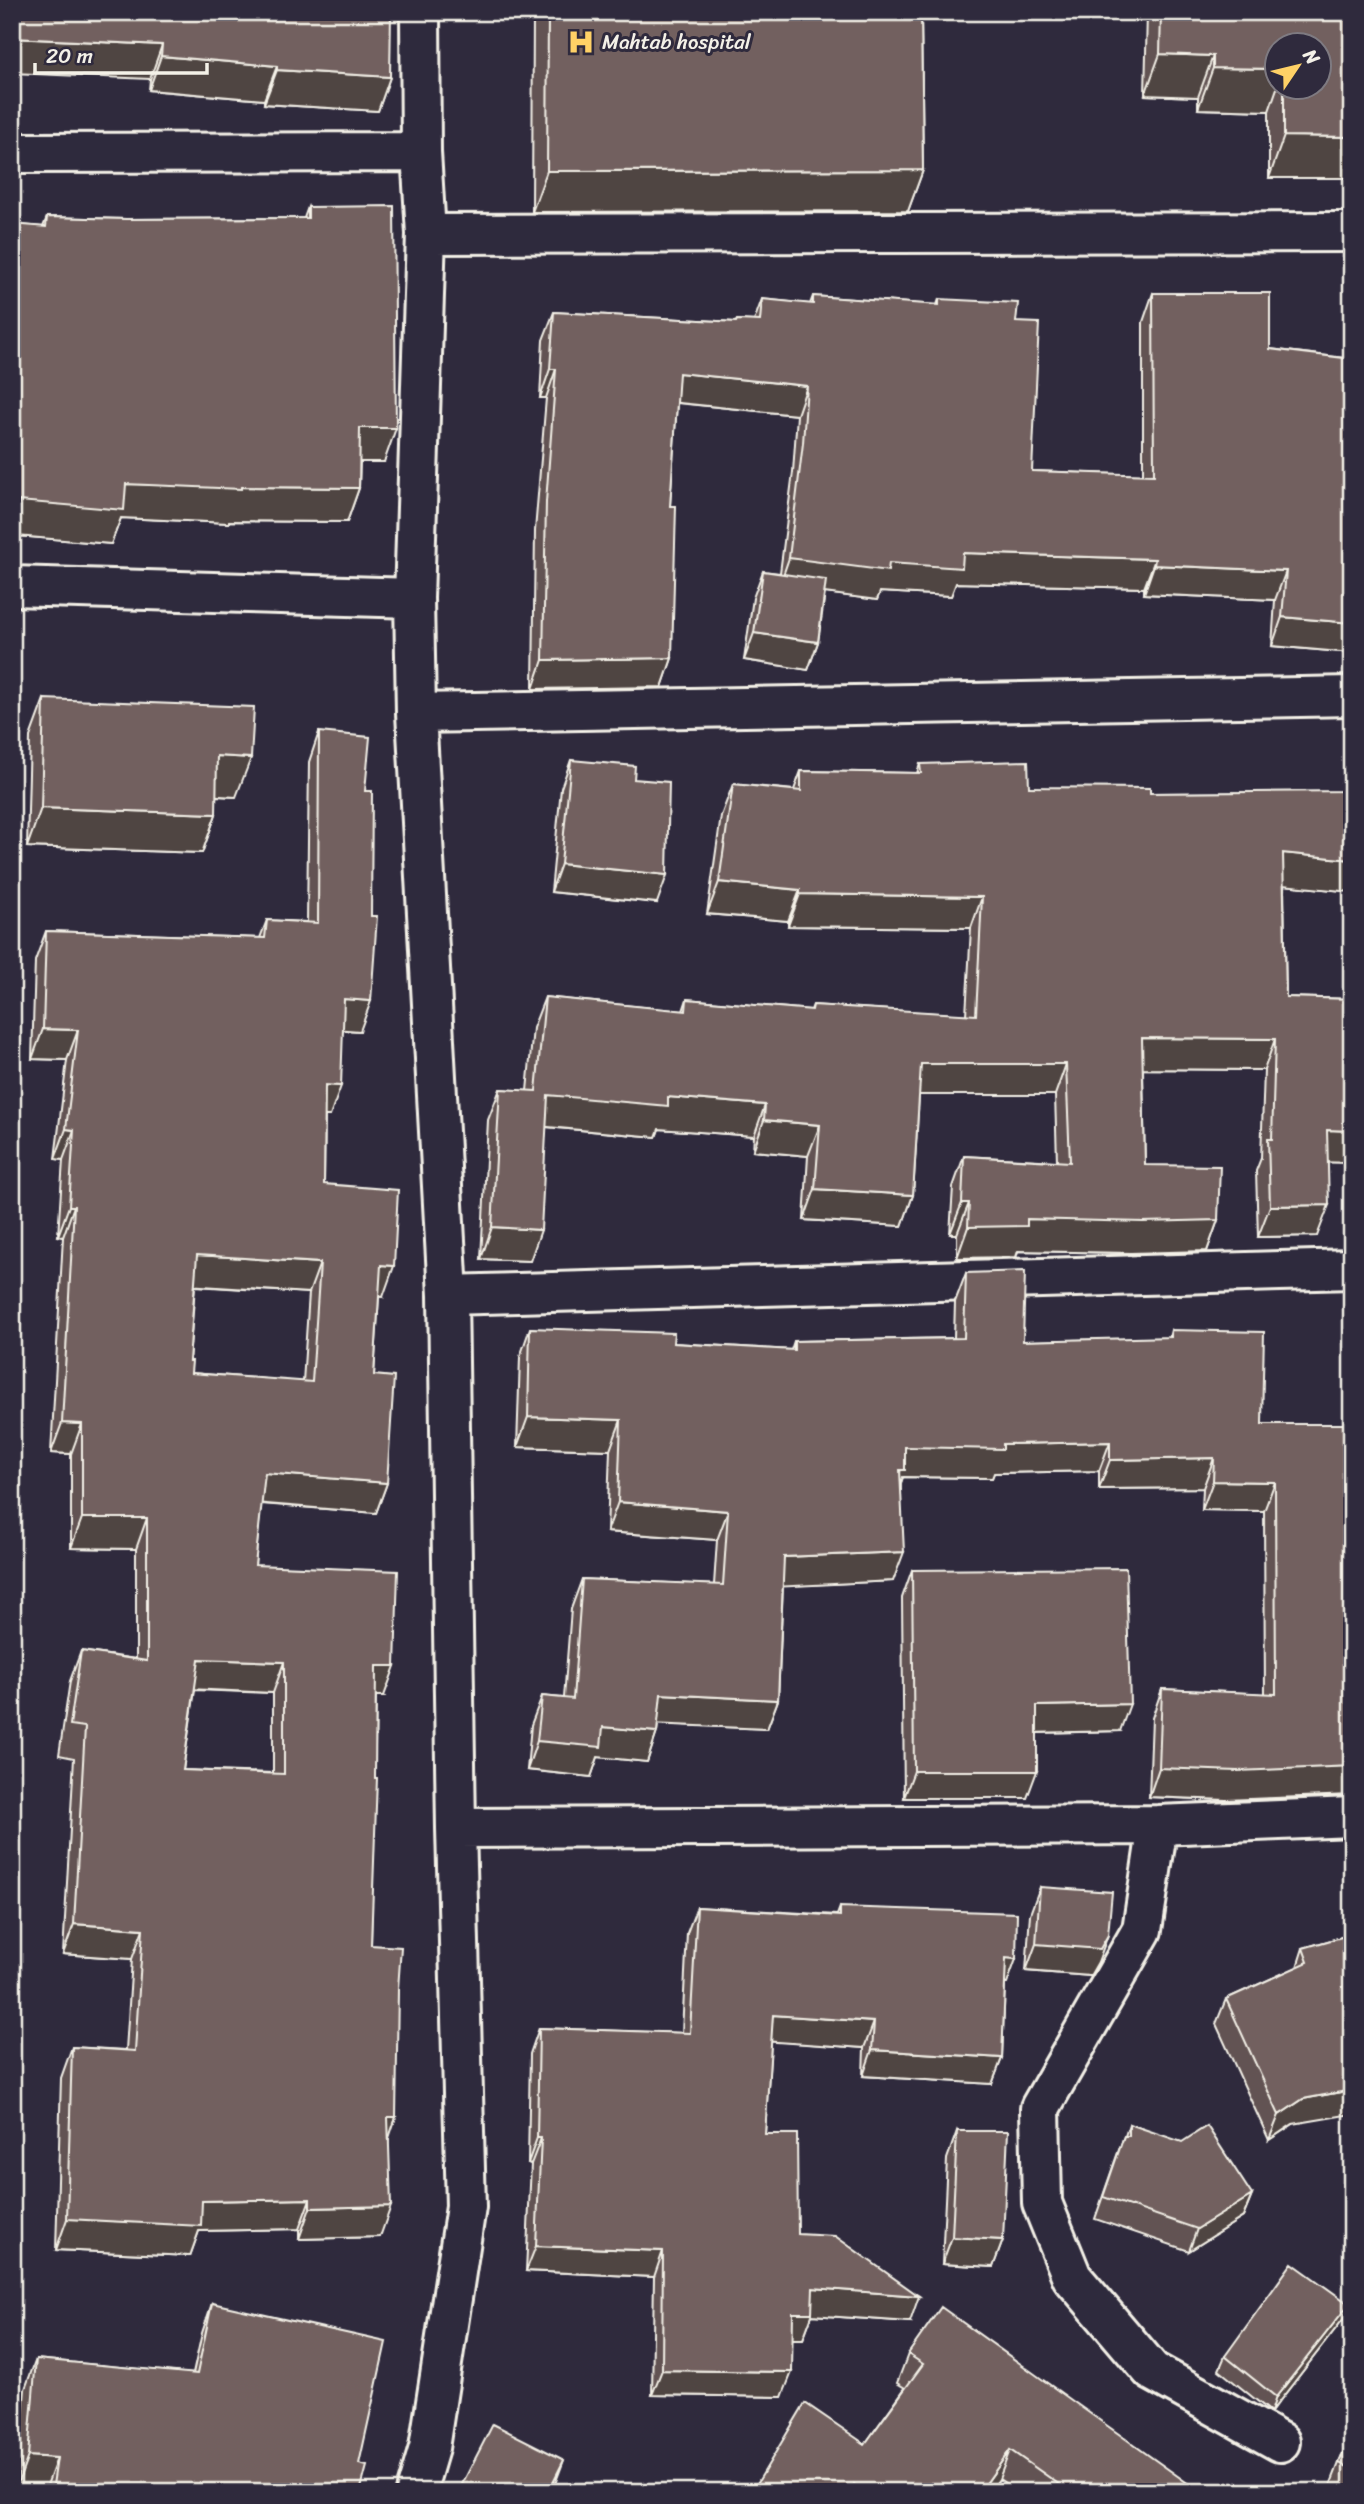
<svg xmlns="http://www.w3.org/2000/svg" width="1364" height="2504" font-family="Sriracha,sans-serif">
<rect width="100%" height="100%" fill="#2f2a3d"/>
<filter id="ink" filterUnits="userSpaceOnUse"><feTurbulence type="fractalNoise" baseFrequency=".0143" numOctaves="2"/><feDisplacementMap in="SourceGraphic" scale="14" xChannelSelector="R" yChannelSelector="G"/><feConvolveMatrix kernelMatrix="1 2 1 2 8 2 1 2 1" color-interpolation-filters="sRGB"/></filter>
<g filter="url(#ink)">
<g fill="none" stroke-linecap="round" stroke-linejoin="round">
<!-- minor casing -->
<g stroke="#f4f1e8" stroke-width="44">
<path id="minor" d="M12 153 421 152
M426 234 1352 232
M12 586 414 598
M416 713 1352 696
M448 1295 1352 1269
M1158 1825 1142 1930 1040 2108 1042 2203 1072 2277 1152 2371 1280 2442
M456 1828 1158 1825 1352 1817
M416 2492 429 2448 466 2207 456 1828 448 1295 416 713 414 598 426 234 421 152 420 12"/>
</g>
<!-- minor -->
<use href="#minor" stroke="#2f2a3d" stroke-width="38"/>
</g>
<!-- wall -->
<path fill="#625352" stroke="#f4f1e8" stroke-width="2" fill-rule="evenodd" d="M12 12 390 77 378 111 264 104V100L149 90 150 79Z
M533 12H921L923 170 908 211 532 212Z
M1147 12H1352V178H1269V111L1198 109V97L1145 95ZM1277 46 1319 88H1277Z
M308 207 384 462H360L359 488 347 522 229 521V523L121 518 111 544 17 536 12 548V224L43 227 47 217 126 219 304 218Z
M1153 293 1270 349 1352 359V653L1272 646 1275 600 1144 594V588L956 583 951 596 880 592 877 600 825 593 818 642 808 670 744 660 753 598 763 571 780 573 793 472 797 415 677 403 670 506 672 658 662 687 533 689 535 531 546 398H540L543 340 554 312 736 322 737 320 754 321 762 299 810 304 813 296 937 305 939 299 1016 322 1032 471 1143 475V322Z
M44 699 236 797 216 796V814L202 853 27 847 30 737Z
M319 732 365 791 360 1031 343 1030 330 1116H325L324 1184 383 1297 379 1296 374 1375 387 1483 376 1513 261 1504 255 1565 384 1696H376L371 1945 398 1989 389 2138 380 2237 299 2239V2229L199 2231 190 2256 56 2250 61 2078 72 2047 126 2050 132 1959 63 1954 74 1758 59 1755 70 1681 81 1651 136 1659V1549L71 1548V1454L51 1453 63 1237 58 1236 63 1160 55 1159 67 1060 32 1059 35 961 46 931 260 938 267 920 307 922 309 762ZM195 1286 309 1293 303 1382 191 1373 189 1361ZM195 1690 273 1693V1773L183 1770Z
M1352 752V892L1284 885 1286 997 1352 999V1163L1328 1162 1317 1236 1258 1237 1256 1171 1261 1158 1264 1070 1143 1069 1145 1165 1218 1220 1207 1251 1131 1253 1018 1251 1016 1257 957 1258V1234H950L953 1187 964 1156 1057 1161 1055 1095H919L913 1195 902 1226 804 1220 808 1156 753 1151 754 1136 659 1129 656 1137 546 1127 530 1261 481 1259 488 1120 500 1089 527 1091 533 1028 545 997 683 1011 687 999 811 1010 813 1005 966 1015 971 928 788 926V921L707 914 721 816 733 784 794 790 801 771 917 773 920 764 1029 787 1150 793 1341 792 1342 780Z
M571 760 634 779 657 903 551 892 561 788Z
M966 1273 1023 1341 1169 1338 1171 1330 1262 1424H1352V1795L1226 1800 1149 1797 1152 1718 1162 1689 1265 1694 1264 1511 1202 1510 1203 1488 1099 1489V1471L994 1473 992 1478 903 1477 901 1483 893 1581 783 1586 778 1700 767 1729 658 1724 657 1732 647 1762 598 1757 591 1777 527 1770 531 1725 542 1696 564 1698 571 1609 582 1579 714 1585 717 1540 607 1532 610 1450 517 1447 520 1357 530 1328 673 1343 791 1350 794 1341 954 1338 955 1302Z
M912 1570 1120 1731 1037 1733 1027 1798H904L902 1598Z
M1040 1887 1098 1962 1090 1976 1026 1971 1030 1914Z
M697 1907 837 1915 840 1907 1007 1984H1005L1002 2058 992 2084 863 2076 864 2048 771 2041 765 2134 798 2234 910 2322 812 2315 803 2339H792L782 2397 652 2395 654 2277 526 2271 531 2164 528 2163 530 2054 539 2028 682 2033 687 1933Z
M1352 1934 1293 2124 1269 2140 1216 2024 1226 1999 1297 1967 1303 1948Z
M1129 2124 1252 2195 1243 2217 1189 2251 1095 2219 1116 2158 1124 2136H1125Z
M957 2131 1003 2240 993 2267 942 2264 947 2159Z
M212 2303 359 2464 360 2492H45L46 2488 17 2486 25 2389 36 2359 193 2374 202 2333Z
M1344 2318 1271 2412 1219 2370 1225 2356Z
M908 2354 1200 2492H1018L999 2479 990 2492H752L865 2444 905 2388 897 2383Z
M1352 2433V2492H1343L1330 2486 1339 2463Z"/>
<!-- shaded-wall -->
<path fill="#504442" stroke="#f4f1e8" stroke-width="2" d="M12 38 162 45 150 79 12 73Z
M1160 54 1213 56 1198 97 1145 95Z
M161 56 277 66 264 100 149 90Z
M1213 68 1277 69V88L1269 111 1198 109Z
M277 70 390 77 378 111 264 104Z
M1284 136 1352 137V178H1269Z
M923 170 908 211 532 212 547 171Z
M550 369H556L546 398H540Z
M679 373 807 386 797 415 669 402Z
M360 428H396L384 462H348Z
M126 484 241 487 359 488 347 522 229 521V523L121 518 111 544 17 536 12 548V536L19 501Z
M963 553 1155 559 1144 588 956 583 951 596 880 592 877 600 779 587 789 558 889 563Z
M1154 565 1286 571 1275 600 1144 594Z
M1282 617 1352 623V653L1272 646Z
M754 633 818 642 808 670 744 660Z
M672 658 662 687 533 689 543 660Z
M217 756 251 758 236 797 203 795Z
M41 808 216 814 202 853 27 847Z
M1283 853 1352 860V892L1272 884Z
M561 864 667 875 657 903 551 892Z
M719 882 800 890 788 921 707 914Z
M800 894 982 897 971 928 788 926Z
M344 999 371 1001 360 1031 333 1029Z
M43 1029 78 1030 67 1060 32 1059Z
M1142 1038 1275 1039 1264 1070 1130 1069Z
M921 1064H1066L1055 1095H910Z
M325 1085 341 1086 330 1116H314Z
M548 1095 668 1097 765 1105 754 1136 659 1129 656 1137 537 1126Z
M764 1120 820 1125 808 1156 753 1151Z
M66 1129 74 1130 63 1160 55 1159Z
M1327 1130 1352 1131V1163L1316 1162Z
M815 1189 913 1195 902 1226 804 1220Z
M962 1203H969L957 1234H950Z
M1329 1205 1317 1236 1258 1237 1270 1206Z
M69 1206H74L63 1237 58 1236Z
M1027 1219 1218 1220 1207 1251 1131 1253 1018 1251 1016 1257 957 1258 968 1227Z
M492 1227 541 1230 530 1261 481 1259Z
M197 1255 320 1263 309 1293 186 1285Z
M381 1265 394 1266 383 1297 370 1296Z
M528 1417 621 1420 610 1450 517 1447Z
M62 1423 82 1424 71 1454 51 1453Z
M1110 1442 1099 1471 994 1473 992 1478 903 1477 895 1499 905 1447 1003 1444Z
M1214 1458 1203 1488 1099 1489 1110 1460Z
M265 1473 387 1483 376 1513 254 1503Z
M1213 1481 1275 1482 1264 1511 1202 1510Z
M618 1502 728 1511 717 1540 607 1532Z
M82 1518H147L136 1549 71 1548Z
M904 1552 893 1581 774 1587 784 1557Z
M199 1659 284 1662 273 1693 188 1689Z
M376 1666H395L384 1696H365Z
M661 1694 778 1700 767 1729 650 1724Z
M1130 1704 1120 1731 1027 1733 1037 1706Z
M603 1727 657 1732 647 1762 598 1757 591 1777 527 1770 537 1741Z
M1352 1766V1795L1226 1800 1149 1797 1159 1768Z
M914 1771H1037L1027 1798H904Z
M74 1924 143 1929 132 1959 63 1954Z
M1108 1935 1098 1962 1090 1976 1026 1971 1036 1944Z
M1006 1958 1016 1959 1007 1984H997Z
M773 2015 874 2022 864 2048 763 2041Z
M872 2050 1002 2058 992 2084 863 2076Z
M1352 2090V2114L1293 2124 1269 2140 1279 2115 1303 2099Z
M388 2117H396L386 2147Z
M537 2138H541L531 2164 528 2163Z
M1252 2195 1243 2217 1189 2251 1197 2229Z
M310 2199 299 2229 199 2231 190 2256 56 2250 67 2219 202 2201Z
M391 2206 380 2237 299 2239 310 2208Z
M952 2237 1003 2240 993 2267 942 2264Z
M536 2246 663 2251 654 2277 526 2271Z
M813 2288 919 2296 910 2322 812 2315 803 2339H783L793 2313Z
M1349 2304 1344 2318 1271 2412 1276 2397Z
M662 2370 792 2372 782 2397 652 2395Z
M1010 2450 999 2479 990 2492H980Z
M28 2456 57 2458 46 2488 17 2486Z
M564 2460 552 2492H548Z"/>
<!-- building -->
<path fill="#72615f" stroke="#f4f1e8" stroke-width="2" fill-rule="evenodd" d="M12 12H391L390 77 277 70V66L161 56 162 45 12 38Z
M548 12H921L923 170 547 171Z
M1161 12H1352V137L1284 136V88H1319V46H1277V69L1213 68V56L1160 54Z
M394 206 396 428H360L359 488 241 487V489L126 484 124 510 19 501 18 532 12 536V224L46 227 47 217 126 219 308 218V207Z
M1153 293H1270V349L1352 359V623L1282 617 1286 571 1154 565 1155 559 963 553 962 568 889 563 888 571 789 558 803 443 807 386 679 373 670 506H676L672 658 543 660 546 502 556 369H550L554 312 736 322 737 320 760 321 762 299 813 304V296L939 305V299L1018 303 1016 322 1039 323 1032 471 1154 475Z
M763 571 826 580 818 642 754 633Z
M44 699 254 707 251 758 217 756 216 814 41 808Z
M319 732 370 737 365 791H372L371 916H377L371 1001 344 999 341 1086 325 1085 324 1184 398 1190 394 1266 381 1265 374 1375 394 1377 387 1483 265 1473 255 1565 398 1571 395 1666H376L375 1778H377L371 1945 401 1947 398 1989 396 2117H388L391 2206 310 2208V2199L202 2201 201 2226 67 2219 72 2047 135 2051 143 1929 74 1924 85 1727 70 1725 81 1651 147 1661V1518H82V1424L62 1423 74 1206H69L74 1130 66 1129 78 1030 43 1029 46 931 265 938 267 920 318 923ZM197 1255 320 1263 312 1382 191 1373 192 1361H189ZM199 1659 284 1662V1774L183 1770Z
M571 760 635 766 634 779 669 782 667 875 561 864Z
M1028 761 1029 787 1150 788V793L1349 791 1352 763V860L1283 853 1286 997 1352 999V1131L1327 1130 1329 1205 1270 1206 1268 1139H1272L1275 1039 1142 1038 1145 1165 1220 1166 1218 1220 1143 1222 1027 1219V1226L968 1227 969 1203H962L964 1156 1070 1162 1066 1064H921L913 1195 815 1189 820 1125 764 1120 765 1105 668 1097V1106L548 1095 541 1230 492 1227 500 1089 536 1091 545 997 686 1011 687 999 812 1010 813 1005 976 1015 982 897 800 894V890L719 882 733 784 801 791V771L921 773 920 764Z
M1025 1271 1023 1341 1171 1337V1330L1264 1332 1262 1424H1352V1766L1237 1771 1159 1768 1162 1689 1276 1694 1275 1482 1213 1481 1214 1458 1110 1460V1442L1003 1444V1449L905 1447V1470H900L904 1552 784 1557 778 1700 661 1694 657 1732 603 1727 601 1747 537 1741 542 1696 573 1699 582 1579 723 1585 728 1511 618 1502 621 1420 528 1417 530 1328 674 1333 673 1343 794 1350V1341L964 1338 966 1273Z
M1126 1568 1130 1704 1037 1706V1771H914L912 1570Z
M1040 1887 1112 1892 1108 1935 1100 1949 1036 1944Z
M697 1907 840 1916V1907L1017 1913 1016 1959 1006 1958 1002 2058 872 2050 874 2022 773 2015 765 2134H797L798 2234 835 2236 919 2296 813 2288 812 2313H793L792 2372 662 2370 663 2251 536 2246 541 2138H537L539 2028 690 2033Z
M1352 1934V2090L1303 2099 1279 2115 1226 1999 1308 1962 1303 1948Z
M1129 2124 1182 2142 1207 2126 1252 2195 1197 2229 1103 2197 1124 2136H1129Z
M957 2131H1008L1003 2240 952 2237Z
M1292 2263 1349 2304 1276 2397 1225 2356Z
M212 2303 386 2342 359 2464 367 2466 360 2492H52L57 2458 28 2456 36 2359 197 2374Z
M941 2307 1200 2492H1070L1010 2450 980 2492H865L854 2484 849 2492H752L805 2403 865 2444 923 2364 908 2354Z
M493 2424 564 2460 548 2492H458Z
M1352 2433V2469L1339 2463Z"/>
</g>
<!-- icons -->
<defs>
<g id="hospital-bare" transform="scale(2.1)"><path d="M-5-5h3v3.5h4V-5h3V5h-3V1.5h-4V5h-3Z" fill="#ffd166" stroke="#2f2a3d" stroke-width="2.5" paint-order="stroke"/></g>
</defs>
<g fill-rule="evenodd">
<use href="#hospital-bare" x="581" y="42"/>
</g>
<g text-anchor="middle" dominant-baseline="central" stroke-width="6" stroke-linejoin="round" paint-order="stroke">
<!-- poi labels -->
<g font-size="21" fill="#f4f1e8" stroke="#2f2a3d" text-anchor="start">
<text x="602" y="42">Mahtab hospital</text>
</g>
</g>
<!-- margin -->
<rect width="1364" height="2504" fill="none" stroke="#2f2a3d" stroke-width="42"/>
<rect x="21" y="21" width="1322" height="2462" fill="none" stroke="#f4f1e8" stroke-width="2.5" filter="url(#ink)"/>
<!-- north arrow -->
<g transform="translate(1298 66) rotate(55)"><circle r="33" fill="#2f2a3d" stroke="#7e7a81" stroke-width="2"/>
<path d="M0-5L12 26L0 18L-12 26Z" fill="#ffd166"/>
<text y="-10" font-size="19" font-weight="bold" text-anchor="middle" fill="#f4f1e8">N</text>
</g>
<!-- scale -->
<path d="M35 63v10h172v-10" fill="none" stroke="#f4f1e8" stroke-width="3.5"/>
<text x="46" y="63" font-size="21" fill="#f4f1e8" stroke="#2f2a3d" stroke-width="5" paint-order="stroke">20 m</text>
</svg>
